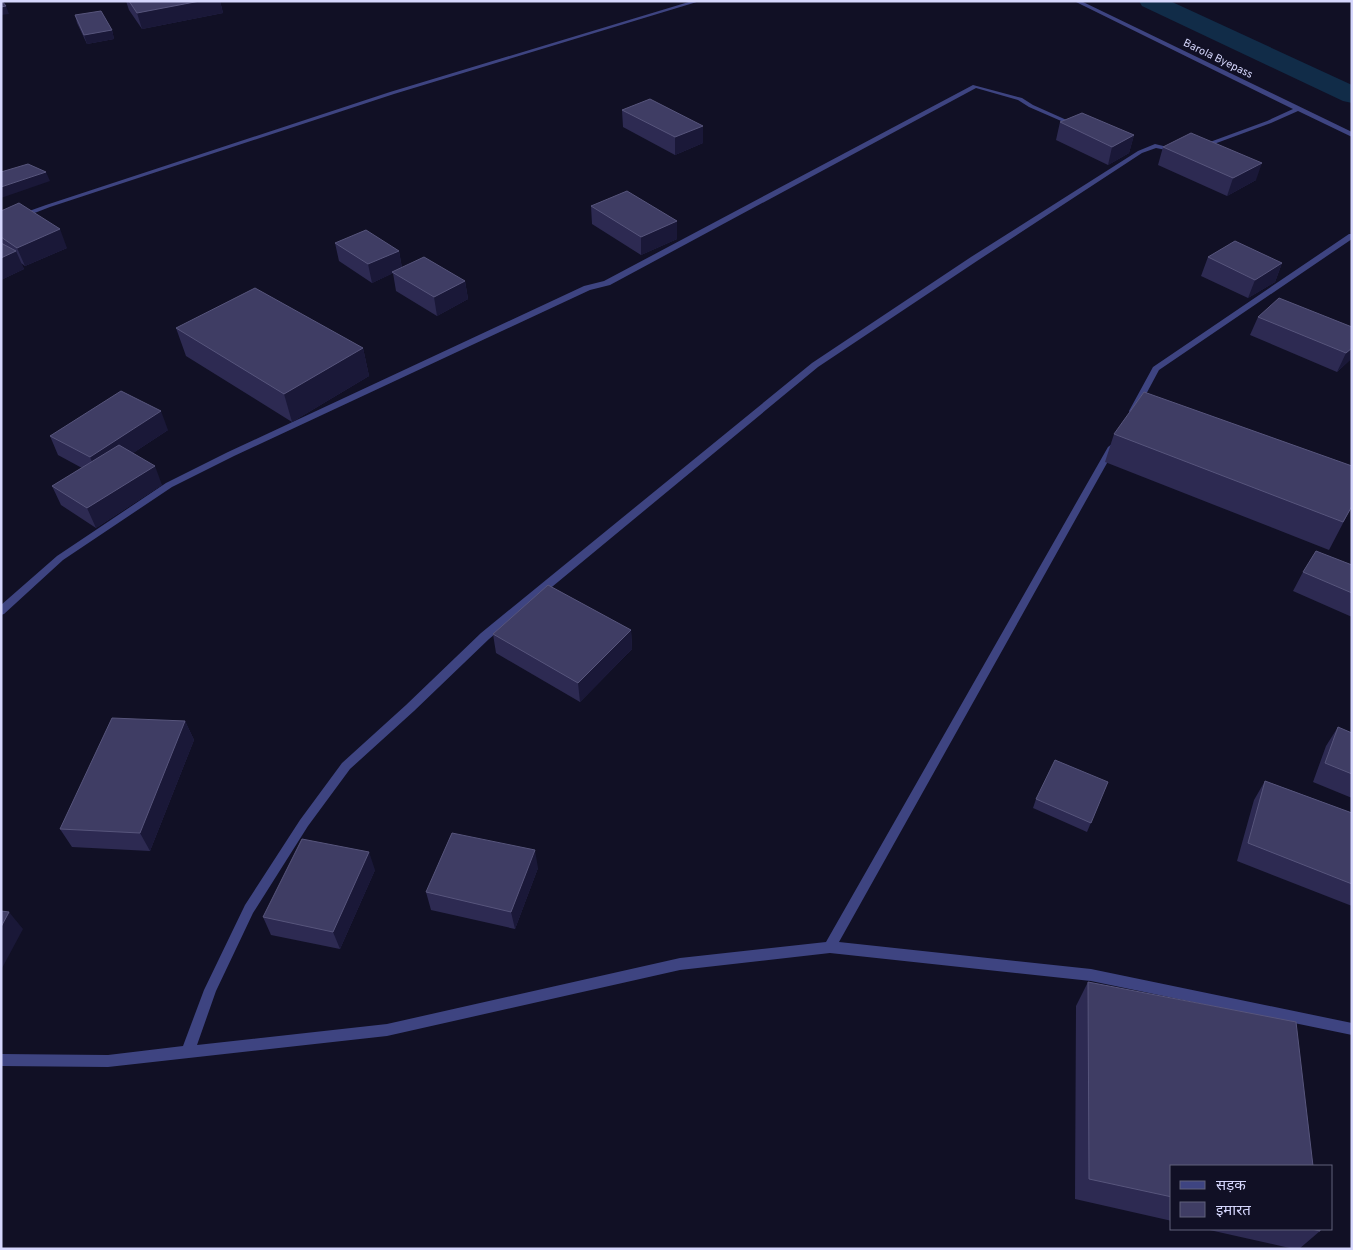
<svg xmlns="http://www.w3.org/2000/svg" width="1353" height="1250" font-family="Overpass,'Noto Sans Devanagari',sans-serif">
<rect width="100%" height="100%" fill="#111025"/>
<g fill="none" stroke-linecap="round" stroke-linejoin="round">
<!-- canal -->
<path fill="#112c48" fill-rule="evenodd" d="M1139 1H1170L1352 85V103L1343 101 1142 6Z"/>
<!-- street -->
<path fill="#3e4481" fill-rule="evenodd" d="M692 1H700L394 94 50 207 1 226V221L46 205 390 92Z
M1074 1H1081L1352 132V137L1298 111 1271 123 1203 148H1199V146L1267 121 1293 109Z
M973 85 1022 98 1033 105 1080 126 1075 127 1029 107 1018 100 976 88 610 285 590 290 234 456 172 487 63 560 4 614 1 615V605L57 556 166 483 228 452 584 286 604 281Z
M1155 144 1180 150 1177 152 1156 148 1142 153 977 261 818 367 489 639 414 711 350 769 308 826 253 913 216 991 197 1045 387 1024 680 958 826 942 1108 447 1112 444 1116 447 839 942 1091 969 1352 1023V1035L1091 981 830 953 680 970 387 1036 108 1067 1 1066V1054L108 1055 183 1046 204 990 245 905 300 820 342 763 406 705 481 633 812 363 971 257 1138 151Z
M1349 234H1352V239L1159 370 1136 413H1130L1129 411 1153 367Z"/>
</g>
<!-- wall -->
<path fill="#2d2a52" d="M126 1H220L223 13 142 29 129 10Z
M75 15 112 30 114 39 87 44 77 23Z
M622 110 703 143 675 155 623 127Z
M1060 122 1134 135 1129 153 1108 165 1056 140Z
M1163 147 1256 180 1227 196 1158 165Z
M591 206 677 221V239L641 255 592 224Z
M1 211 67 248 25 266 21 263 24 269 1 280Z
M335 243 399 251 402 268 465 281 468 299 437 316 396 291 393 273 372 283 339 261Z
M1208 257 1282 263 1275 282 1248 298 1201 276Z
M1258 317 1352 327V358L1337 372 1250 335Z
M176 328 363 348 369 376 292 422 186 356Z
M168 430 133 453 162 485 96 528 61 505 52 486 82 468 58 455 50 436Z
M1114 434 1352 506 1329 550 1105 462Z
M1352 565V617L1293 591 1303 572Z
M631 630 632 649 580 702 496 653 493 634Z
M185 721 194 740 150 851 72 847 60 829Z
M1338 727 1352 733V798L1313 782 1326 746Z
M1265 781 1352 813V906L1237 861 1254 800Z
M1108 782 1087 832 1033 808 1036 799Z
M538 868 515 929 431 910 426 892Z
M375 870 340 949 271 935 263 917Z
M1088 982 1172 1166V1221L1075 1199 1076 1006Z
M1205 1229H1320V1231L1299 1249H1294Z"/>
<!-- shaded-wall -->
<path fill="#1a1838" d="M200 1H220L223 13 142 29 137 13Z
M6 6 9 14 1 15V7Z
M112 30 114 39 87 44 84 35Z
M703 126V143L675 155V137Z
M1134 135 1129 153 1108 165 1112 147Z
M1262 163 1256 180 1227 196 1233 178Z
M46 172 50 181 1 198V187Z
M677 221V239L641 255V237Z
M60 229 67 248 25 266 17 248Z
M16 251 24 269 1 280V258Z
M399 251 402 269 372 283 368 264Z
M1282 263 1275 282 1248 298 1255 280Z
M465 281 468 299 437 316 434 297Z
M363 348 369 376 292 422 284 394Z
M1352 348V358L1337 372 1346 353Z
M161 411 168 430 98 476 90 457Z
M155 466 162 485 96 528 87 508Z
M631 630 632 649 580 702 578 683Z
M185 721 194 740 150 851 140 833Z
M535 850 538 868 515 929 511 912Z
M369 852 375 870 340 949 333 932Z
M9 912 23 929 1 970V927Z"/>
<!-- building -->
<path fill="#3f3d64" stroke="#57557c" d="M1 1H2L6 6 1 7Z
M129 1H200L137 13Z
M101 11 112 30 84 35 75 15Z
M650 99 703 126 675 137 622 110Z
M1082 113 1134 135 1112 147 1060 122Z
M1191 133 1262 163 1233 178 1163 147Z
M28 164 46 172 1 187V172Z
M627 191 677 221 641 237 591 206Z
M19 203 60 229 17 248 1 237V211Z
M366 230 399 251 368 264 335 243Z
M1235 241 1282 263 1255 280 1208 257Z
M1 243 16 251 1 258Z
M424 257 465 281 434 297 392 272Z
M255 288 363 348 284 394 176 328Z
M1279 298 1352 327V348L1346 353 1258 317Z
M121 391 161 411 90 457 50 436Z
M1144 392 1352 466V506L1343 522 1114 434Z
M119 445 155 466 87 508 52 486Z
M1316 551 1352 565V593L1303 572Z
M548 585 631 630 578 683 493 634Z
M112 718 185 721 140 833 60 829Z
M1338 727 1352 733V774L1325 763Z
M1055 760 1108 782 1091 823 1036 799Z
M1265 781 1352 813V884L1248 843Z
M452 833 535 850 511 912 426 892Z
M302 839 369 852 333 932 263 917Z
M1 911 9 912 1 927Z
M1088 982 1296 1022 1313 1166H1172V1197L1089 1179Z
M1312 1229H1320V1231Z"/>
<g text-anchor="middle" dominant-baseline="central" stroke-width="4" stroke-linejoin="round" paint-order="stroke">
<!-- far-street labels -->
<g font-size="11" fill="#d6d7fd" stroke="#111025">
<text transform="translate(1218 59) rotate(26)">Barola Byepass</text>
</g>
</g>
<!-- border -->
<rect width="1353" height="1250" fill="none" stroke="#d6d7fd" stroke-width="5"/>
<!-- legend -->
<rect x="1170" y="1165" width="162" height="65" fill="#111025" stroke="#60607b"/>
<rect x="1180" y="1181" width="25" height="8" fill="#3e4481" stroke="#60607b"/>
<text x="1216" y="1190" font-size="15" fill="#d6d7fd">सड़क</text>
<rect x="1180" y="1202" width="25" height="15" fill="#3f3d64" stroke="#60607b"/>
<text x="1216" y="1215" font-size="15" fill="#d6d7fd">इमारत</text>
</svg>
